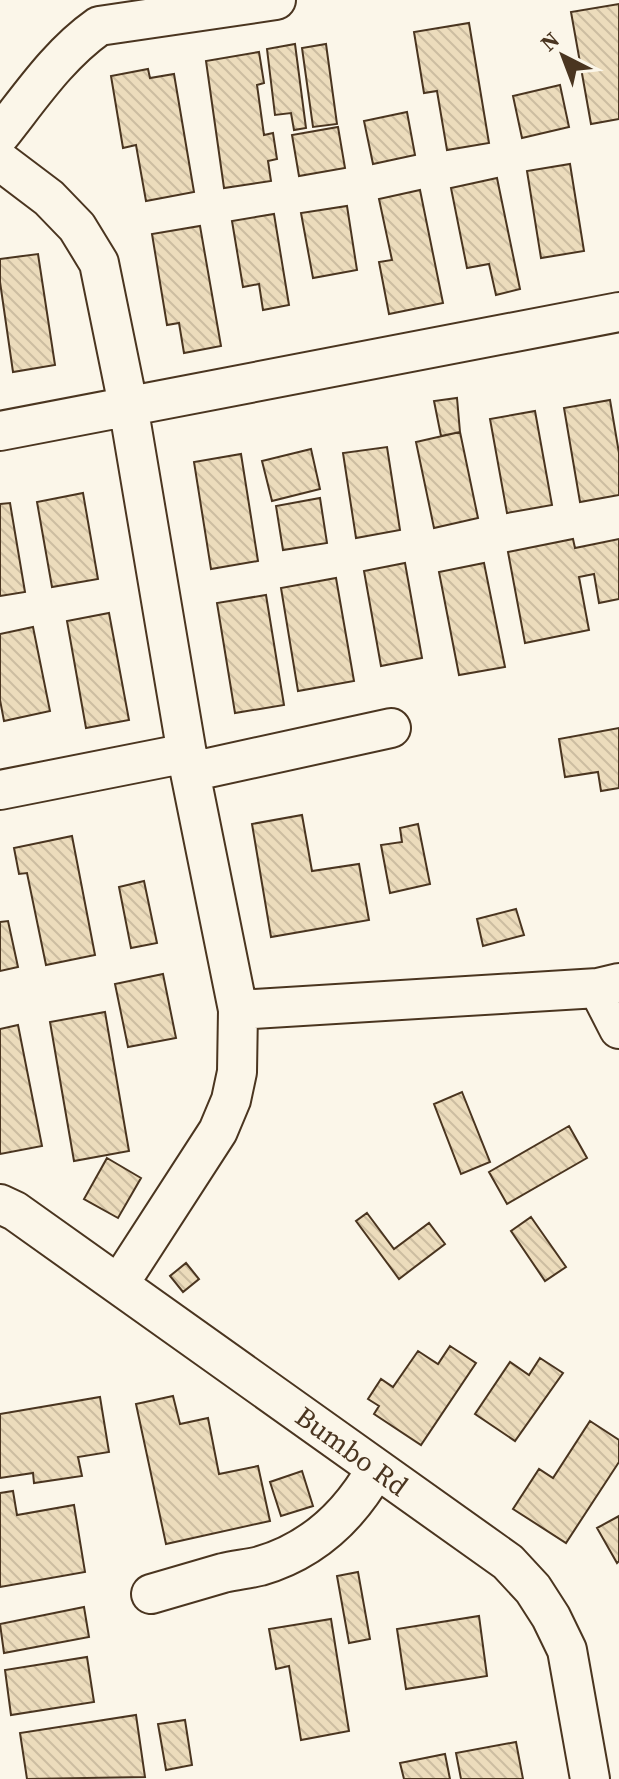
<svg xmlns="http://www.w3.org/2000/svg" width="619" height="1779" font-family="'Source Serif 4',serif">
<defs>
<pattern id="building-back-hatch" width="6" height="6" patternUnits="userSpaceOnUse" patternTransform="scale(2)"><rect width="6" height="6" fill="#ecdcbc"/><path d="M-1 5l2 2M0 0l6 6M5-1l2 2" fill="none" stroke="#ccbda1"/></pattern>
</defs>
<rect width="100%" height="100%" fill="#fbf6e9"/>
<!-- building -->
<path fill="url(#building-back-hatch)" stroke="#4a3520" stroke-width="2" d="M619 4V119L591 124 571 12Z
M469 23 489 143 447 150 437 91 424 93 414 32Z
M295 44 306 128 294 130 291 113 275 115 267 49Z
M326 44 337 124 313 127 302 48Z
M259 52 264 83 257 85 264 135 273 133 277 159 268 161 271 181 224 188 206 61Z
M148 69 150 78 174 74 194 192 146 201 136 145 123 148 111 76Z
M560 85 569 127 522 138 513 96Z
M407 112 415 155 373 164 364 121Z
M338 127 345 168 299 176 292 135Z
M570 164 584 251 541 258 527 171Z
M497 178 520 289 496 295 489 264 467 268 451 188Z
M420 190 443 303 389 314 379 262 392 260 379 199Z
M347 206 357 270 313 278 301 213Z
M274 214 289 305 263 310 259 284 243 287 232 221Z
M200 226 221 346 184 353 179 323 167 325 152 234Z
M38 254 55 365 13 372 0 282V259Z
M457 398 460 432 441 436 434 401Z
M610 400 619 453V495L580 502 564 408Z
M535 411 552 505 507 513 490 419Z
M460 432 478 518 434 528 416 442Z
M387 447 400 530 356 538 343 453Z
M311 449 320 489 272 501 262 461Z
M241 454 258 561 211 569 194 462Z
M83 493 98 579 52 587 37 502Z
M320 498 327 543 283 550 276 506Z
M10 503 25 592 0 596V504Z
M573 539 575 548 619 539V599L599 603 594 574 579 577 589 630 525 643 508 552Z
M405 563 422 658 381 666 364 571Z
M484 563 505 667 459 675 439 572Z
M336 578 354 681 298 691 281 588Z
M266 595 284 705 235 713 217 603Z
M109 613 129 720 86 728 67 621Z
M33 627 50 711 4 721 0 700V634Z
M619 728V788L601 791 598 772 565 777 559 739Z
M302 815 312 871 359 864 369 920 271 937 252 824Z
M418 824 430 884 390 893 381 845 402 842 400 828Z
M72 836 95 955 46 965 27 873 19 874 14 848Z
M144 881 157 943 131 948 119 887Z
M516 909 524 935 483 946 477 919Z
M8 921 18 967 0 971V922Z
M163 974 176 1038 128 1047 115 984Z
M105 1012 129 1151 74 1161 50 1022Z
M18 1025 42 1146 0 1154V1029Z
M462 1092 490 1162 461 1174 434 1104Z
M569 1126 587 1158 507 1204 489 1172Z
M107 1158 141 1178 118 1218 84 1199Z
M367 1213 394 1249 429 1223 445 1244 399 1279 356 1221Z
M531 1217 566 1267 545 1281 511 1231Z
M186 1263 199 1279 183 1292 170 1276Z
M450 1346 476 1363 421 1445 374 1414 379 1406 368 1399 381 1379 393 1387 418 1351 438 1364Z
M540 1358 563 1373 515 1441 475 1414 510 1362 529 1375Z
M173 1396 180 1424 208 1418 219 1474 258 1466 270 1521 166 1544 136 1404Z
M100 1397 109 1452 78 1457 82 1476 34 1483 33 1473 0 1478V1414Z
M590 1421 619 1440V1462L566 1543 513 1509 539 1469 553 1478Z
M302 1471 313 1506 281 1516 270 1482Z
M13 1491 17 1515 74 1505 85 1572 0 1587V1493Z
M619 1516V1561L617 1563 597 1528Z
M358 1572 370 1639 349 1643 337 1576Z
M84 1607 89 1637 4 1653 0 1624Z
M479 1616 487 1676 406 1689 397 1629Z
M331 1619 349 1731 301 1740 289 1666 276 1669 269 1629Z
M87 1657 94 1702 11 1715 5 1670Z
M136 1715 145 1777 27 1779 20 1733Z
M185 1720 192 1765 166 1770 158 1724Z
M516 1742 523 1779H461L456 1753Z
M445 1754 450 1779H404L400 1763Z"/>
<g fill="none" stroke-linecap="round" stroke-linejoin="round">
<!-- minor casing -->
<g stroke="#4a3520" stroke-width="42">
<path id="minor" d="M0 135C31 96 58 55 99 26L276 0
M0 161 49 198 77 227 99 263 128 405 190 772 238 1010 237 1072 231 1100 218 1131 119 1284
M0 431 619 312
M190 772 391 728
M0 790 187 753
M598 988 619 1029
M238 1010 598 988 619 983
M0 1204 15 1211 508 1562 533 1589 551 1617 567 1650 590 1779
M151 1594C175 1587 199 1580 223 1573 235 1570 248 1569 260 1566 312 1551 350 1515 376 1469"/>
</g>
<!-- minor -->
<use href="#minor" stroke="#fbf6e9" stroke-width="38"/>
</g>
<g text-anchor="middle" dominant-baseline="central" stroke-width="6" stroke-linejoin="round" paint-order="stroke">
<!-- street labels -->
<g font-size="28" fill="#4a3520" stroke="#fbf6e9">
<text transform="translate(352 1451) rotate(36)">Bumbo Rd</text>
</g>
</g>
<!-- north arrow -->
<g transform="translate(563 56) rotate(318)" stroke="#fbf6e9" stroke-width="6" paint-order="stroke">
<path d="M0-6L14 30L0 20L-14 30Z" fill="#4a3520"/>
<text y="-12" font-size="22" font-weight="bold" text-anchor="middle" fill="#4a3520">N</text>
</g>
</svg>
